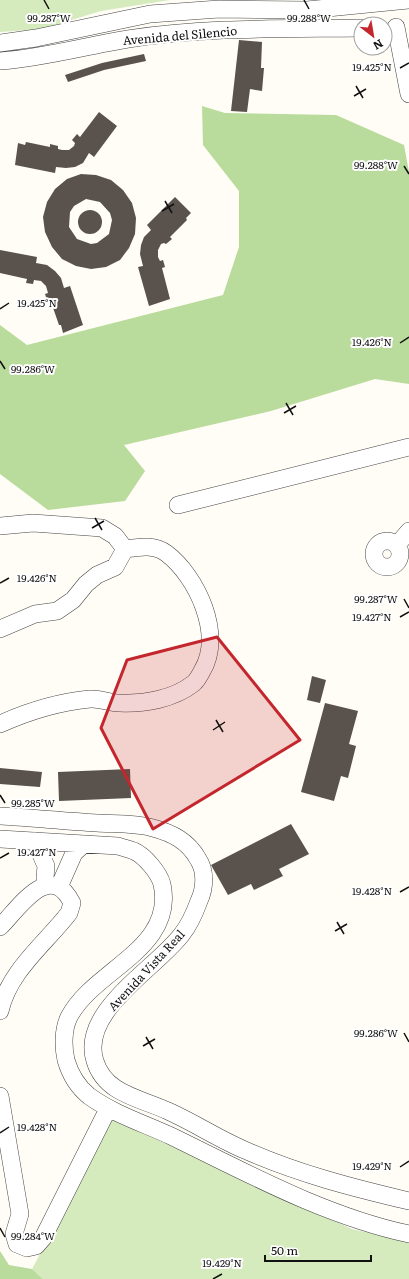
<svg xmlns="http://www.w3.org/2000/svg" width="409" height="1279" font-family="Literata,serif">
<rect width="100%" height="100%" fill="#fffdf5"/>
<!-- green -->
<path fill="#d5ebbd" d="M0 0H170L101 11 42 29 0 32Z
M112 1119 352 1229 409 1242V1279H43L32 1269Z"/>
<!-- forest -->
<path fill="#b9dc9c" d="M202 106 225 113 336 115 404 145 409 172V384L375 379 271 411 124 445 145 471 125 501 48 510 0 474V325L27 345 223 295 239 247V191L203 145Z
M0 1251 9 1265 32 1269 43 1279H0Z"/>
<!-- building -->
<path fill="#5a524d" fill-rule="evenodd" d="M239 40 262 42 261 68H264L262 91 250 89 247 112 231 111Z
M144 54 146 61 104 70 68 82 65 75 102 63Z
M99 112 117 126 94 157 89 153 83 163 75 167 66 168 56 167 55 173 15 165 18 143 25 145 26 142 50 147V144L58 146V149L62 150H69L74 146 75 143 72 140 77 134 80 137Z
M81 174 96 175 111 180 123 190 132 203 136 218 135 234 129 248 120 260 106 267 91 269 76 266 62 259 52 247 45 232 43 217 47 202 55 189 67 179ZM86 199 100 202 110 213 112 220 109 234 97 243 91 244 77 239 69 227 70 212 74 206Z
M175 197 191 213 186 218 187 220 170 237 172 239 166 244 164 243 161 244 158 250V257L160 261 163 260 165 267 162 268 170 299 149 306 138 267 143 266 140 254 141 245 144 237 151 230 147 225Z
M78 222a12 12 0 1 1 24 0a12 12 0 1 1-24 0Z
M0 250 37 257 36 263 47 265 55 271 61 278 64 288 70 286 83 325 63 333 61 325H59L51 302 48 303 45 294 48 293 46 286 41 281 34 280 33 284 26 283 27 279 0 273Z
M312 676 326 680 320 703 307 700Z
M325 703 358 711 349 744 356 746 348 778 341 776 334 801 301 792Z
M0 768 42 772 40 787 0 784Z
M130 769 131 798 59 801 58 772Z
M291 824 309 854 279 869 283 876 254 890 251 884 228 895 211 865Z"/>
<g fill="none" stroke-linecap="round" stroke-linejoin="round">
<!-- minor casing -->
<g stroke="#444" stroke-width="18">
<path id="minor" d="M396 27 409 94
M0 43 36 38 150 14 219 9 307 10 409 0
M0 61C43 58 85 46 128 39 205 27 283 29 361 28
M178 505 409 447
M0 526 33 523 102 528 115 536 125 549
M374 554a13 13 0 1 1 26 0a13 13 0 1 1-26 0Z
M397 545 409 531
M0 629 35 614 57 611 73 600 86 584 97 575 115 567 125 549C139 547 154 544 166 553 197 576 224 635 202 671 200 675 197 680 194 683 174 699 145 704 119 703 110 703 99 698 90 699 58 702 29 711 0 724
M0 816C32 818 65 821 97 823 115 824 136 823 153 828 172 833 188 841 198 859 206 871 205 888 199 901 195 912 190 924 182 934 157 968 79 1011 95 1061 105 1094 140 1098 168 1111 195 1123 220 1140 247 1151 299 1174 354 1188 409 1201
M0 839 118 846C124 848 129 849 134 851 145 856 159 873 162 884 176 949 94 969 69 1017 63 1029 63 1047 66 1060 70 1074 78 1087 89 1096 114 1114 143 1123 171 1136 247 1173 325 1216 409 1234
M35 841 46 866 45 878 47 885
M59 887 74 853 84 844
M0 927C19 908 50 859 72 903L69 913C45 944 9 971 0 1011
M0 1096 20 1214 14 1234 17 1244 27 1248 36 1246 43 1238 108 1109"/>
</g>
<!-- minor -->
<use href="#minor" stroke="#fff" stroke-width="17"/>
</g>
<!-- marked area -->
<path fill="#c4262e" fill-opacity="0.2" stroke="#c4262e" stroke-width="3" stroke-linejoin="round" d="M217 637 300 740 153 829 101 728 127 660Z"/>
<!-- ticks -->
<path fill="none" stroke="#111" stroke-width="1.5" d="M44 0 49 9M304 0 309 9M400 68 409 63M356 86 363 98M354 96 366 89M404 166 409 174M165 201 172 213M162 211 174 204M0 309 9 303M400 343 409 337M0 361 5 369M286 403 293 415M284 413 296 406M95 518 102 530M92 528 104 521M0 583 9 578M404 599 409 608M400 617 409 612M216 720 223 732M213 730 225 722M0 795 5 803M0 858 9 853M400 892 409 887M337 922 344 934M335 931 347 924M404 1033 409 1042M146 1037 153 1049M143 1046 155 1039M0 1133 9 1127M400 1167 409 1161M0 1228 5 1237M213 1279 222 1274"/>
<g text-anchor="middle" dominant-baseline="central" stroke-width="4" stroke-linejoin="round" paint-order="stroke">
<!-- street labels -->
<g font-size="12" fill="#111" stroke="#fff">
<text transform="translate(180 35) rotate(-5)">Avenida del Silencio</text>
<text transform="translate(146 970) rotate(-47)">Avenida Vista Real</text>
</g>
</g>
<g font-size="10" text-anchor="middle" fill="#111" stroke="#fff" stroke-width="4" stroke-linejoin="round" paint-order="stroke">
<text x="49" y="22">99.287°W</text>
<text x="309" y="22">99.288°W</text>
<text x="372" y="71">19.425°N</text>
<text x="376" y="169">99.288°W</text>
<text x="37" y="307">19.425°N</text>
<text x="372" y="346">19.426°N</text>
<text x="33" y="373">99.286°W</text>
<text x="37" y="582">19.426°N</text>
<text x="376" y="603">99.287°W</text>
<text x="372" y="621">19.427°N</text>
<text x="33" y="807">99.285°W</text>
<text x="37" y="856">19.427°N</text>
<text x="372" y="895">19.428°N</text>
<text x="376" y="1037">99.286°W</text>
<text x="37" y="1131">19.428°N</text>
<text x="372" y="1170">19.429°N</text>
<text x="33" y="1240">99.284°W</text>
<text x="222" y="1267">19.429°N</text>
</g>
<!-- north arrow -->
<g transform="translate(373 36) rotate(149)"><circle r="19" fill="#ffffff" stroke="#a0a0a0"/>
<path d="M0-3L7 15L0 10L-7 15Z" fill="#c4262e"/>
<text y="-6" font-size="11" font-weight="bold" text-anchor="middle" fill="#111111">N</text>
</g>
<!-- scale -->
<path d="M265 1255v6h106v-6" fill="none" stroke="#111111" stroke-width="2"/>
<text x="271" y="1255" font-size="12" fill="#111111" stroke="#ffffff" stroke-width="3" paint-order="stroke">50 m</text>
</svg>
